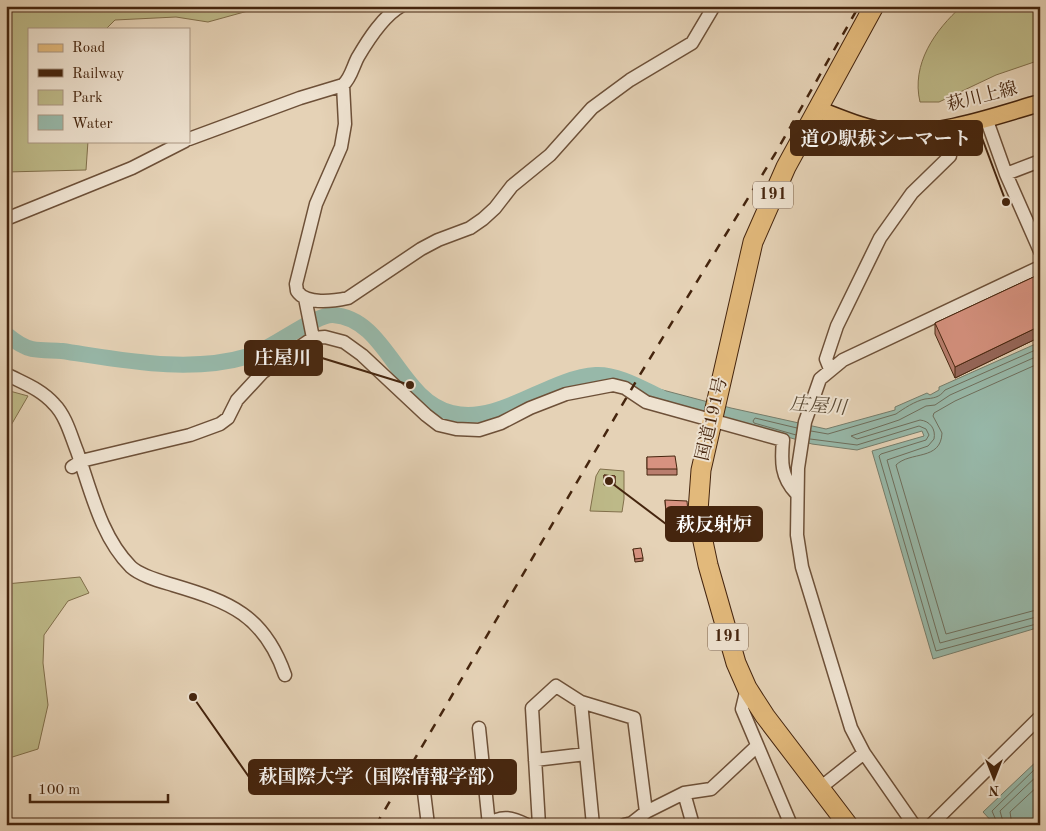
<svg xmlns="http://www.w3.org/2000/svg" width="1046" height="831" font-family="'Old Standard TT','Noto Serif JP',serif">
<rect width="100%" height="100%" fill="#e5d2b6"/>
<filter id="stains"><feTurbulence type="fractalNoise" baseFrequency=".004" numOctaves="4"/><feColorMatrix values="0 0 0 0 .2 0 0 0 0 .09 0 0 0 0 .02 0 0 0 .5 -.17"/></filter>
<radialGradient id="worn" r=".72"><stop offset=".6" stop-color="#630" stop-opacity="0"/><stop offset="1" stop-color="#630" stop-opacity=".3"/></radialGradient>
<!-- green -->
<path fill="#bdb988" stroke="#816f4b" d="M6 6H266L208 22 176 17 115 20 106 29H29V141H88L86 170 6 172Z
M962 6H1040V60L996 75 939 102H920C911 64 935 30 962 6Z
M6 390 28 396 10 427H6Z
M600 469 624 471V499L622 512 590 511 596 476Z
M80 577 89 593 68 601 44 635 43 663 48 705 38 749 6 759V584Z"/>
<!-- water -->
<path fill="#97b8a9" stroke="#767d6b" d="M1040 342V627L933 659 872 451 924 436 922 431 857 450 812 444 689 409 638 390 640 384 731 408 826 429 895 410V407L927 393 930 395 939 390V387Z
M1040 758V825H995L983 812Z"/>
<g fill="none" stroke-linecap="round" stroke-linejoin="round">
<!-- shore -->
<path stroke="#6e6e5c" stroke-width="1" d="M1040 355 950 395 935 405 926 406 899 420 851 436 857 439 920 420C930 421 936 429 934 439L928 446 887 460 940 643 1040 616
M1040 363 955 401 934 413 933 416 942 433C941 461 910 451 896 465L946 634 1040 609
M811 431 828 434 896 414C903 409 915 401 925 399 933 398 939 398 945 390L1040 348
M796 435 754 423 753 421 755 418 797 428
M810 439 857 445 919 426 926 429 929 435 926 440 881 454 879 456 936 651 1040 623
M998 825 992 811 1040 764
M1004 825 1000 811 1040 773
M1012 825 1010 812 1040 784"/>
<!-- river -->
<path stroke="#97b8a9" stroke-width="16" d="M6 334C13 340 23 347 32 349 42 351 53 350 62 351 123 360 189 374 249 356 272 349 315 314 333 315 387 318 399 401 452 413 500 425 548 378 596 375 617 374 641 388 660 397"/>
<!-- minor casing -->
<g stroke="#6d5038" stroke-width="15">
<path id="minor" d="M343 85 345 124 341 147 316 204 296 284 297 291C306 305 334 301 348 298L421 249 438 240 470 228 483 219 495 208 512 186 550 155 592 108 630 80 692 43 714 6
M986 118 1006 174 1040 251
M189 139 300 98 343 85C351 78 353 66 358 57 368 40 383 16 401 6
M1006 174 1040 161
M6 219 132 168 185 141
M305 298 313 338
M830 369 826 359 837 326 880 238 912 193 950 156
M6 374C23 383 41 389 54 404 66 416 71 436 77 451 91 491 101 537 131 567 141 576 160 581 173 585 230 602 264 615 285 675
M72 467 81 461 190 435 220 424 228 418 237 400 263 372 313 338 325 337 344 342 362 355 426 415 439 425 456 429 479 430 501 423 530 408 566 394 613 385 625 388 646 402 783 440C781 462 781 477 796 493
M747 688 742 709 791 825
M581 702 593 825
M479 728 489 825
M535 760 586 754
M422 776 428 825
M820 788 864 753
M684 793 693 825
M489 825C501 814 513 818 527 825
M539 825 532 708 556 686 581 702 634 718 646 812
M624 825 632 823 646 812 684 793 711 789 757 746
M914 825 864 753 851 728 802 567 797 535 798 468 805 422 820 379 843 360 1040 267
M931 825 1040 717"/>
</g>
<!-- major casing -->
<g stroke="#45250e" stroke-width="19">
<path id="major" d="M817 109C841 118 865 129 890 132 937 137 995 116 1040 103"/>
</g>
<!-- highway casing -->
<g stroke="#45250e" stroke-width="21">
<path id="highway" d="M848 825 765 716 747 688 736 663 708 565 701 532 698 511 701 470 753 242 786 167 874 6"/>
</g>
<!-- minor -->
<use href="#minor" stroke="#eee2d0" stroke-width="12"/>
<!-- major -->
<use href="#major" stroke="#e2b97b" stroke-width="16"/>
<!-- highway -->
<use href="#highway" stroke="#e2b97b" stroke-width="19"/>
<!-- rail -->
<path stroke="#45250e" stroke-width="2.5" stroke-dasharray="9 9" stroke-linecap="butt" d="M376 825 638 378 775 154 859 6"/>
</g>
<!-- wall -->
<path fill="#b97e6e" stroke="#45250e" d="M1040 274V337L955 378 935 334V323Z
M647 457 677 469V475H647Z
M604 475 615 476V485H604Z
M665 500 689 523V531L667 532Z
M633 549 643 558V561L635 562Z"/>
<!-- shaded-wall -->
<path fill="#96665a" stroke="#45250e" d="M1040 326V337L955 378V367Z"/>
<!-- building -->
<path fill="#d79280" stroke="#45250e" d="M1040 274V326L955 367 935 323Z
M675 456 677 469H647V457Z
M604 475 615 476V483L604 482Z
M665 500 687 501 689 523 667 524Z
M641 548 643 558 635 559 633 549Z"/>
<g text-anchor="middle" dominant-baseline="central" stroke-width="4" stroke-linejoin="round" paint-order="stroke">
<!-- shield labels -->
<g fill="#eee2d0" stroke="#785e48" stroke-width="1">
<rect x="753" y="181.5" width="40" height="27" rx="4"/>
<rect x="708" y="623.5" width="40" height="27" rx="4"/>
</g>
<g font-size="16" font-weight="bold" fill="#45250e">
<text x="773" y="195">191</text>
<text x="728" y="637">191</text>
</g>
<!-- street labels -->
<g font-size="18" fill="#45250e" stroke="#eee2d0">
<text transform="translate(982 97) rotate(-14)">萩川上線</text>
<text transform="translate(712 419) rotate(-77)">国道191号</text>
</g>
<!-- water labels -->
<g font-size="19" font-style="italic" fill="#5a4a35" stroke="#eee2d0">
<text transform="translate(818 407) rotate(5)">庄屋川</text>
</g>
</g>
<!-- callouts -->
<path fill="none" stroke="#45250e" stroke-width="2" d="M1006 202L982 138M410 385L322 358M609 481L666 524M193 697L249 777"/>
<g fill="#45250e" stroke="#eee2d0" stroke-width="2">
<circle cx="1006" cy="202" r="5"/>
<circle cx="410" cy="385" r="5"/>
<circle cx="609" cy="481" r="5"/>
<circle cx="193" cy="697" r="5"/>
</g>
<g fill="#45250e" stroke="#45250e" stroke-width="2">
<rect x="791" y="121" width="191" height="34" rx="5"/>
<rect x="245" y="341" width="77" height="34" rx="5"/>
<rect x="666" y="507" width="96" height="34" rx="5"/>
<rect x="249" y="760" width="267" height="34" rx="5"/>
</g>
<g font-size="19" text-anchor="middle" font-weight="bold" fill="#fff">
<text x="886" y="145">道の駅萩シーマート</text>
<text x="283" y="364">庄屋川</text>
<text x="714" y="531">萩反射炉</text>
<text x="382" y="783">萩国際大学（国際情報学部）</text>
</g>
<!-- margin -->
<rect width="1046" height="831" fill="none" stroke="#e5d2b6" stroke-width="25"/>
<rect x="8" y="8" width="1031" height="816" fill="none" stroke="#45250e" stroke-width="2.5"/>
<rect x="12" y="12" width="1021" height="806" fill="none" stroke="#45250e"/>
<!-- legend -->
<rect x="28" y="28" width="162" height="115" fill="#eee2d0" stroke="#aa9682"/>
<rect x="38" y="44" width="25" height="8" fill="#e2b97b" stroke="#aa9682"/>
<text x="72" y="52" font-size="15" fill="#45250e">Road</text>
<rect x="38" y="69" width="25" height="8" fill="#45250e" stroke="#aa9682"/>
<text x="72" y="78" font-size="15" fill="#45250e">Railway</text>
<rect x="38" y="90" width="25" height="15" fill="#bdb988" stroke="#aa9682"/>
<text x="72" y="102" font-size="15" fill="#45250e">Park</text>
<rect x="38" y="115" width="25" height="15" fill="#97b8a9" stroke="#aa9682"/>
<text x="72" y="128" font-size="15" fill="#45250e">Water</text>
<!-- north arrow -->
<g transform="translate(994 778) rotate(180)" stroke="#eee2d0" stroke-width="4" paint-order="stroke">
<path d="M0-4L9 19L0 12L-9 19Z" fill="#45250e"/>
<text y="-8" font-size="14" font-weight="bold" text-anchor="middle" fill="#45250e">N</text>
</g>
<!-- scale -->
<path d="M30 794v8h138v-8" fill="none" stroke="#45250e" stroke-width="2.5"/>
<text x="38" y="794" font-size="15" fill="#45250e" stroke="#eee2d0" stroke-width="4" paint-order="stroke">100 m</text>
<rect width="100%" height="100%" filter="url(#stains)"/>
<rect width="100%" height="100%" fill="url(#worn)"/>
</svg>
